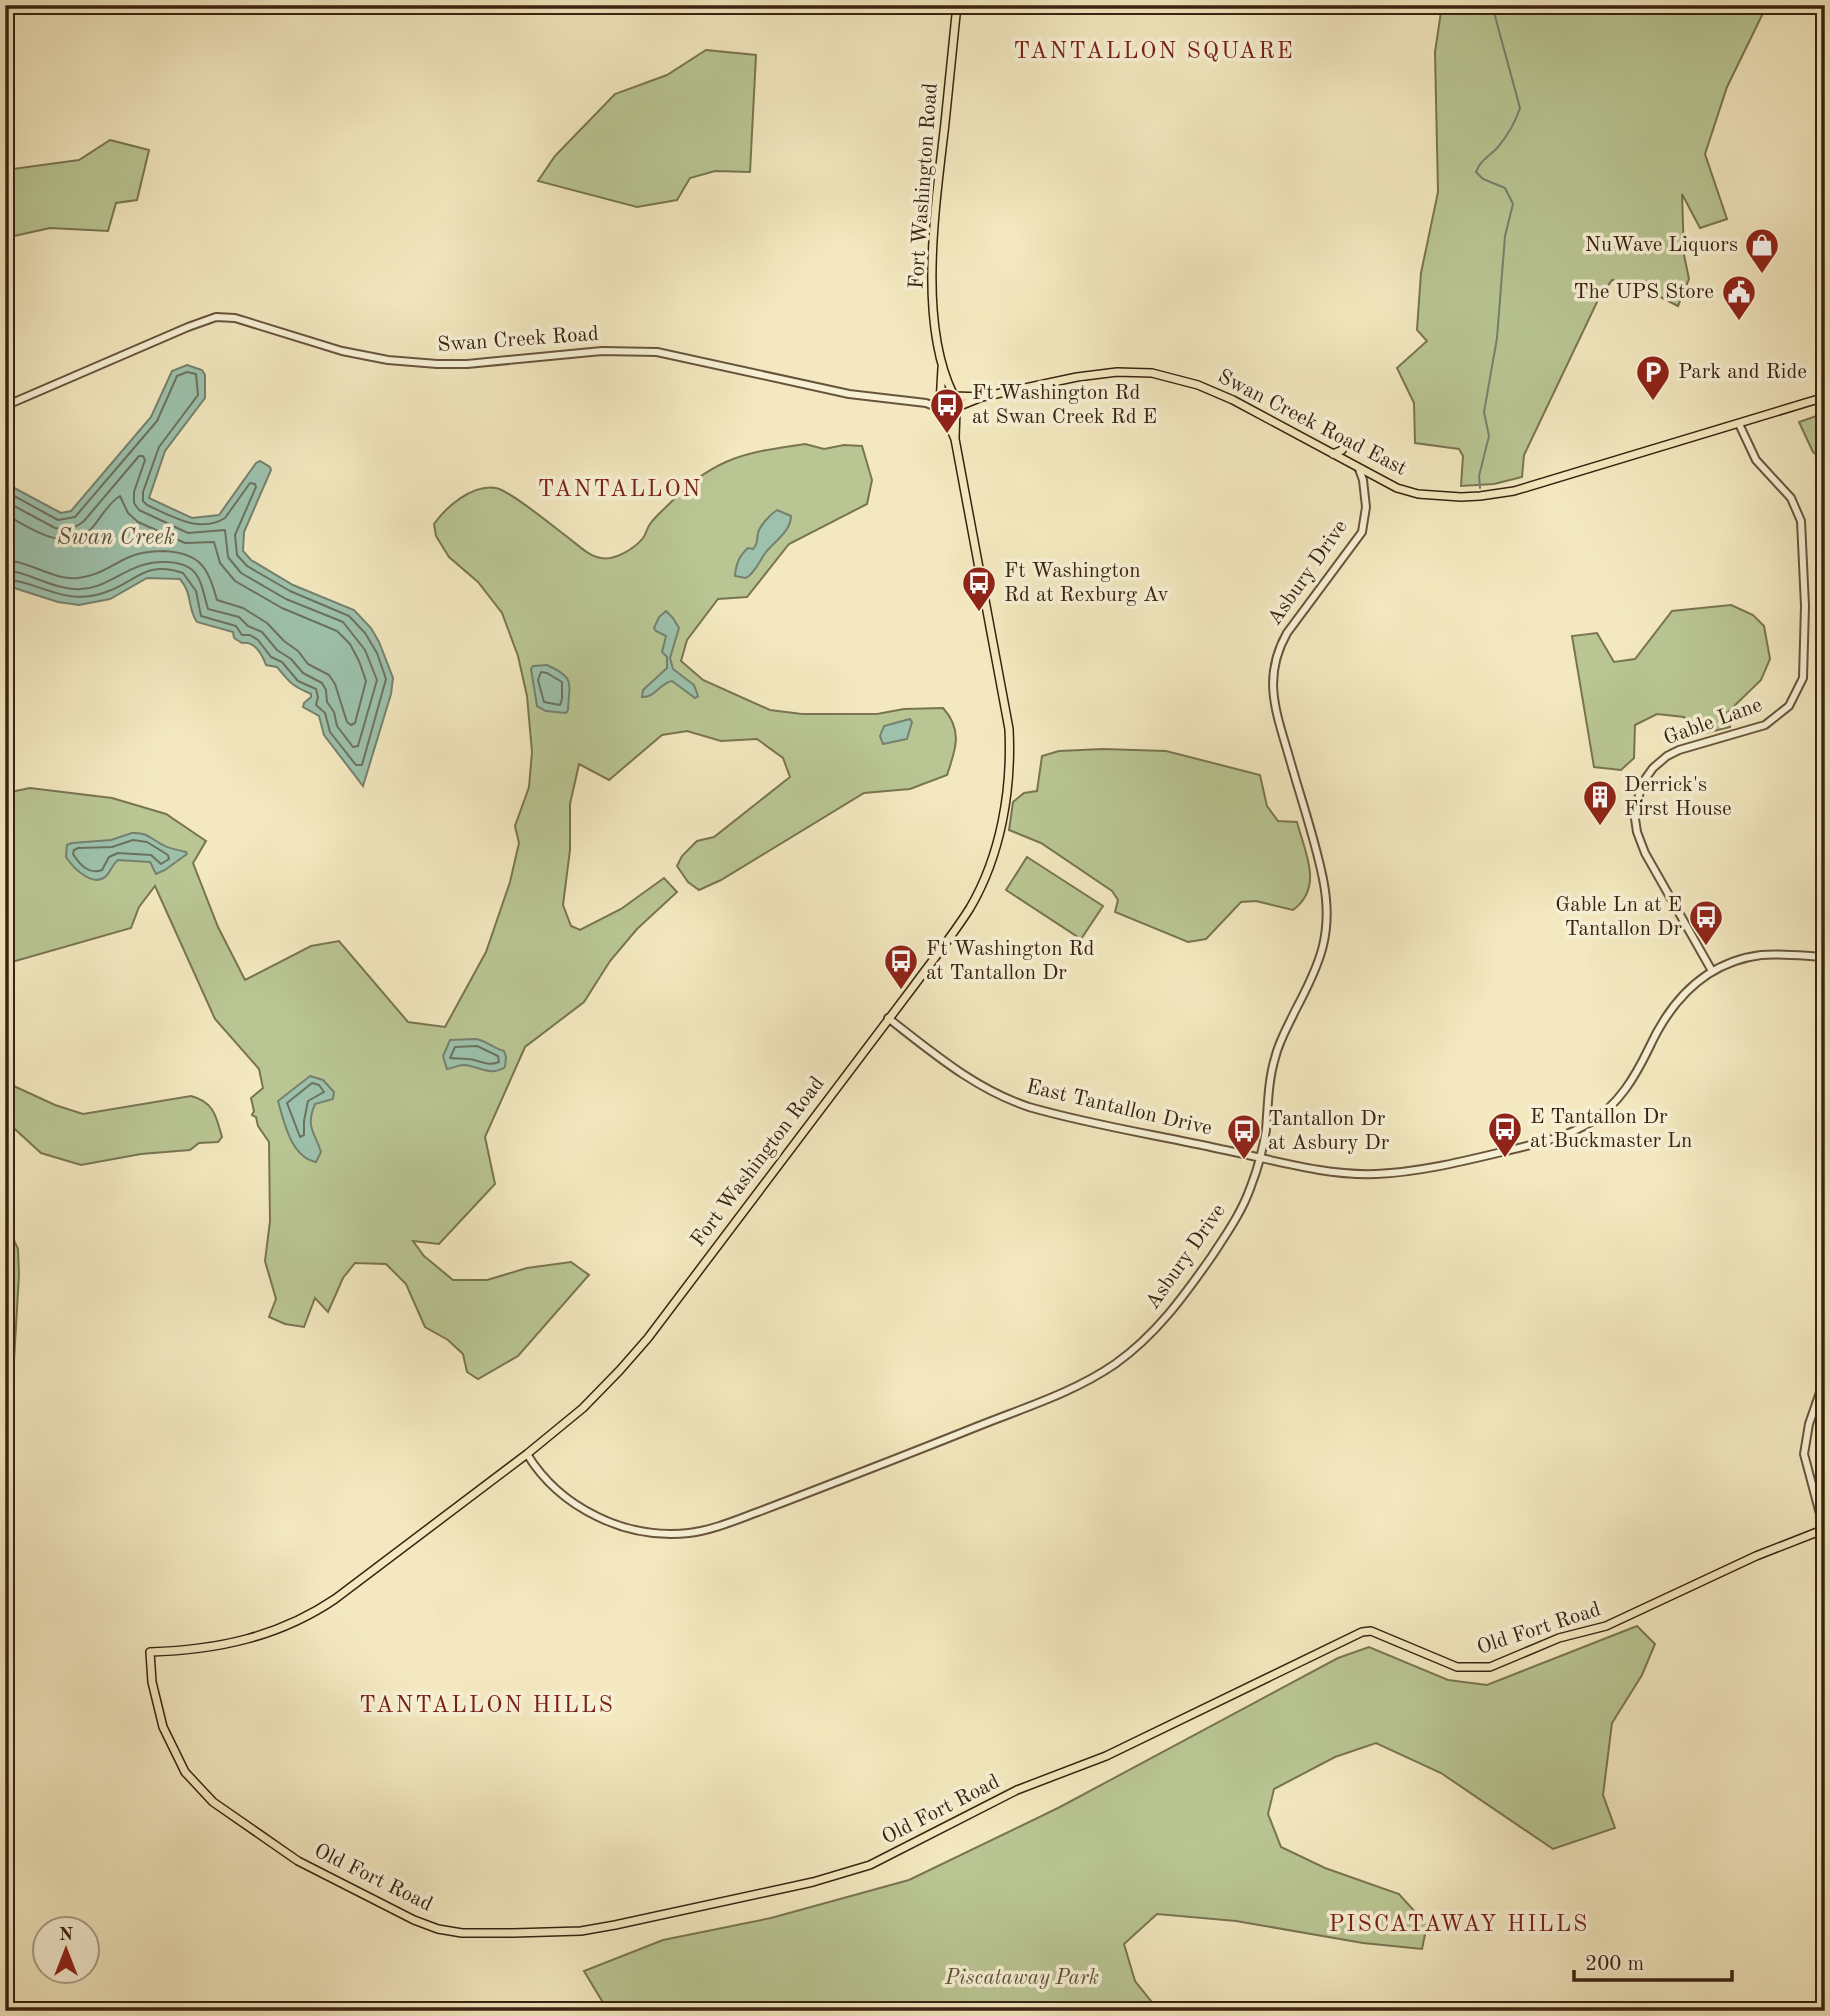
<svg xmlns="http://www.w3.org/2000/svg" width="1830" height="2016" font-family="'Old Standard TT',serif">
<rect width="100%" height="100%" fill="#f3e8bf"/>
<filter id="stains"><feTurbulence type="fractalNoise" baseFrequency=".00286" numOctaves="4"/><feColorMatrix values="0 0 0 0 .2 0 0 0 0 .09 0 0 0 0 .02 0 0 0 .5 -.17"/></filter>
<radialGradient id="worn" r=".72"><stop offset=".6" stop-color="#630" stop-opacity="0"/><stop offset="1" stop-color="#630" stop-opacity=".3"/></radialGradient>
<!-- green -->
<path fill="#b9c693" stroke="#797452" stroke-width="2" d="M1442 5H1767L1727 87 1705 154 1727 219 1700 228 1682 194 1684 255 1689 279 1678 306 1645 289 1612 280 1598 300 1524 455 1522 477 1494 484 1461 486 1463 456 1459 449 1415 443 1414 403 1397 368 1427 341 1417 330 1421 273 1438 192 1435 52Z
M706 50 756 55 750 172 715 171 690 178 677 200 637 207 538 181 555 156 615 94 667 75Z
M110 140 149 150 137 200 116 203 108 231 50 228 5 238V170L79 160Z
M1825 413V461L1813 452 1799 422Z
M805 444 824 449 844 445 862 446 872 480 867 504 789 544 747 597 718 599 687 640 681 661 703 680 770 710 802 714H877L904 709 943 708C963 730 956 749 947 775L910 789 864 793 721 880 699 890 688 882 677 866 682 856 697 841 714 837 790 777 783 758 757 739 721 741 687 731 662 735 609 780 579 764 570 804V850L563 905 571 926 580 930 621 909 664 878 677 892 637 929 610 961 584 1002 525 1047 485 1137 495 1184 439 1244 413 1241 424 1256 453 1280H487L527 1268 571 1262 589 1275 518 1356 478 1379 467 1372 463 1354 448 1340 425 1327 406 1284 386 1264 355 1263 343 1278 328 1312 315 1298 304 1327 285 1324 269 1317 276 1299 265 1261 270 1221 269 1142 258 1126 256 1117 252 1115 254 1111 251 1098 263 1088 259 1069 215 1019 155 886 139 907 131 928 5 964V793L30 788 112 798 166 814 206 841 193 863 218 927 245 980 311 946 339 941 408 1022 445 1027 486 952 510 882 519 843 515 826 529 787 532 752 527 696 518 656 502 613 478 582 449 557 436 536 434 524C446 507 472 484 496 488 511 491 555 528 570 539 579 546 589 556 601 558 615 561 635 548 643 538 646 534 647 528 650 524 657 514 668 506 676 497 718 456 750 452 805 444Z
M1731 605 1753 615 1764 626 1770 659 1761 680 1727 713 1730 727 1693 736 1684 717 1657 714 1635 725 1634 758 1621 770 1594 767 1572 636 1597 633 1614 662 1635 659 1672 611Z
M1103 749 1166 751 1260 775 1267 806 1278 821 1297 822C1305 853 1324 887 1293 910L1256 901 1241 902 1206 939 1188 942 1115 912 1118 900 1112 891 1041 843 1009 830 1013 802 1024 793 1037 791 1042 756 1059 751Z
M1027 857 1103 906 1081 939 1006 890Z
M5 1082 55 1105 83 1114 191 1096C214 1102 216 1116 222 1137L218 1142 199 1143 190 1150 141 1154 81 1165 41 1153 5 1120Z
M5 1221 18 1249 19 1275 14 1360 5 1387Z
M1637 1626 1655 1644 1642 1675 1612 1723 1603 1795 1615 1828 1553 1849 1441 1773 1376 1743 1335 1757 1274 1789 1268 1814 1281 1847 1325 1868 1399 1894 1427 1925 1422 1949 1363 1943 1236 1921 1157 1914 1124 1944 1135 1981 1159 2011H608L584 1971 663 1940 771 1918 909 1880 1060 1807 1338 1658 1369 1647 1448 1680 1487 1685Z"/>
<!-- water -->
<path fill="#9dc1ac" stroke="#75816e" stroke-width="2" d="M187 365 202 370 205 375V398L165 451 149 498 192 518 219 515 256 463 260 461 270 467 271 470 244 532 243 551 251 560 293 585 354 610 371 628 379 642 393 678 391 694 363 786 324 735 319 716 303 707 304 703 311 697V694C292 686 289 682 277 667L266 665C262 654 255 641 242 643L234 638 233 632 197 622C187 608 193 594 180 579L147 578 110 599 79 605 58 602 5 585V483L61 513 71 511 151 417 172 371Z
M777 510 791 516C791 531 775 541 766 552 759 561 756 572 746 578L735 576C736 564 739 556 748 548L753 549C759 542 756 540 758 533 760 525 771 514 777 510Z
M666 611 673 618 679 628 670 658 673 669 694 685 698 696 695 698 672 681C660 683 655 698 642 697L643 690 667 668V657L662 652 666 636 656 631 654 628 659 617Z
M547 665C576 678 569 683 568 710L566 713 546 711 537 706 531 669 533 666Z
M910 719 912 722 907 739 883 744 880 736 884 726Z
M132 833C147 832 151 839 163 845 170 849 179 850 186 852L187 854 165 870 156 874 150 862 118 860C113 864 112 868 108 874 95 890 74 869 66 857L67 845 72 843 111 840Z
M476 1039C487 1041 493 1048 504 1051L506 1057 505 1067C491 1077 479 1066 464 1065 458 1065 453 1068 447 1069L443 1056 450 1040Z
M310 1076 323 1080 334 1092 333 1099 315 1104C305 1128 315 1132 321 1152L316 1162C291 1157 284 1122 278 1101Z"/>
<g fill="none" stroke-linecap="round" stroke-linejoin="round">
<!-- shore -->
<path stroke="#6b725e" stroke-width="2" d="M5 491 58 520 75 517 157 421 177 376 187 372 196 374 198 395 159 447 143 492V501L147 505C171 516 200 534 225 518L250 483 255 484 256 487 235 535 237 555 247 566 290 591 349 616 365 633 377 653 386 679 362 765H356L330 732 325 713 316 705 318 697 316 689 298 681 282 662 271 657 258 640 250 635H242L236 626 201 616 196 591 183 573C145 560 136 582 106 592 66 607 43 583 5 579
M5 501 55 528C65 530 76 528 84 521L139 456H143L145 460 134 492V503L139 510 188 533 225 530 228 557 241 573 286 599 343 622 365 650 377 680 358 746 353 747 337 726 334 712 327 702 326 690 322 683 303 673 291 659 277 650 262 632 248 626 239 617 208 609C200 582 201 563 166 562 127 560 109 592 74 589 50 588 29 572 5 570
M5 514C29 528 66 554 91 529 101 518 108 503 120 496L128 513 138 522 185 543 214 542 220 563 235 581 282 608 337 631 350 644 359 661 366 681 355 723 351 725 347 722 335 684 329 675 308 664 298 651 284 641 267 623 243 608 217 600C208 568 201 553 164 551 152 551 139 552 127 558 110 566 98 576 78 578 54 581 30 561 5 560
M541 672 547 673 562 682V699L560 705 544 702 538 680Z
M133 840 147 842 168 855 169 859 161 864 151 855 118 853 109 857 102 870C89 875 80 865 73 854L74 850 78 848 112 847Z
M477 1046 498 1056 499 1062C487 1067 480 1060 468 1059 462 1058 456 1059 450 1058L455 1047Z
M312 1083 319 1085 324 1092 308 1101 304 1121V1135L300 1137 287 1103Z"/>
<!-- stream -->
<path stroke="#75816e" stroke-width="2" d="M1480 488 1479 476 1489 436 1484 412 1497 338 1505 236 1513 204 1505 188 1483 179 1476 172C1480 160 1490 156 1498 147 1508 135 1515 123 1520 108L1492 5"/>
<!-- minor casing -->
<g stroke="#68543c" stroke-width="10">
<path id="minor" d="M5 406 188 327 216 317 235 318 342 351 388 360 437 364H467L602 351 657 352 849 394 926 403 942 409
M1712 971 1645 853 1637 832 1634 812 1643 782 1653 768 1667 756 1679 750 1765 725 1789 706 1803 678 1805 606 1801 521 1791 498 1756 460 1739 424
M888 1018C933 1053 975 1089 1029 1107 1091 1125 1157 1135 1220 1149 1271 1159 1324 1176 1376 1174 1421 1172 1464 1161 1506 1151 1535 1144 1565 1138 1591 1122 1619 1104 1635 1077 1649 1048 1671 1000 1706 962 1761 955 1782 953 1804 956 1825 957
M527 1454C560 1508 626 1540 689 1533 713 1530 736 1520 758 1512 831 1484 904 1456 976 1427 1023 1408 1073 1393 1115 1364 1156 1335 1184 1296 1212 1256 1227 1233 1242 1212 1251 1186 1258 1168 1263 1149 1266 1130 1268 1106 1268 1081 1275 1058 1279 1041 1288 1026 1295 1011 1320 964 1334 933 1323 879 1315 839 1301 799 1290 760 1277 714 1261 679 1287 633L1362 532 1366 507 1363 480 1359 469
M1824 1529 1804 1454 1809 1424 1825 1378"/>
</g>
<!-- major casing -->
<g stroke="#392211" stroke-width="10">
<path id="major" d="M942 368 940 404 955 439 1009 729C1012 790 1001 855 970 908 953 935 932 961 913 987L648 1338 620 1370 583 1408 527 1454 335 1599C279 1637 217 1650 150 1652L152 1682 163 1727 185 1772 213 1802 298 1861 414 1920 438 1929 462 1933H513L581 1931 615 1925 813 1882 870 1865 1017 1790 1106 1756 1362 1632 1371 1631 1457 1667H1490L1559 1638 1606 1626 1756 1556 1825 1529
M953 394C917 320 936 203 945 123 949 84 953 45 957 5
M955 396 982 397
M957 407 982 397 1077 377 1117 372 1152 373 1198 385 1233 400 1397 488 1418 494 1461 497 1480 496 1514 491 1825 397
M955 438 956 409
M1333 454 1342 450 1349 439"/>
</g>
<!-- minor -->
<use href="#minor" stroke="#f7f0d5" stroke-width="6"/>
<!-- major -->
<use href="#major" stroke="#f3e8bf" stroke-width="7"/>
</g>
<!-- icons -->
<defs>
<g id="shop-pin" transform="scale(1.75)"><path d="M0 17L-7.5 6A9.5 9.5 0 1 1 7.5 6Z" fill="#8f2418" stroke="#f7f0d5"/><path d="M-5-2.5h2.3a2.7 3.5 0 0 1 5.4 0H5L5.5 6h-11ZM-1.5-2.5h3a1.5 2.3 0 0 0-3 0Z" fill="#fff"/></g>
<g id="civic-pin" transform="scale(1.75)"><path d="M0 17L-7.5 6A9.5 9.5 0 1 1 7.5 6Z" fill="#8f2418" stroke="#f7f0d5"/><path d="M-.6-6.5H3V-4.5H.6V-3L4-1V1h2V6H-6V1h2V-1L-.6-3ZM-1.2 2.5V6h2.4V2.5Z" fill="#fff"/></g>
<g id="parking-pin" transform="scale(1.75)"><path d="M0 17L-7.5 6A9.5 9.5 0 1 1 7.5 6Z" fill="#8f2418" stroke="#f7f0d5"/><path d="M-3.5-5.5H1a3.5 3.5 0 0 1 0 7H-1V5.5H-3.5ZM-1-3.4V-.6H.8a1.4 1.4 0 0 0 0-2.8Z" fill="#fff"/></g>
<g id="bus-pin" transform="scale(1.75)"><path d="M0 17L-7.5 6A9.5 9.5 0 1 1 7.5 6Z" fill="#8f2418" stroke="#f7f0d5"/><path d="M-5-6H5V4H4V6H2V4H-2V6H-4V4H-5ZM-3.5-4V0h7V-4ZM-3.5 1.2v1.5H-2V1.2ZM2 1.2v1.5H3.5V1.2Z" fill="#fff"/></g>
<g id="building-pin" transform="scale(1.75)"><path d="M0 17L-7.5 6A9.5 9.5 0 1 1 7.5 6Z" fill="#8f2418" stroke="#f7f0d5"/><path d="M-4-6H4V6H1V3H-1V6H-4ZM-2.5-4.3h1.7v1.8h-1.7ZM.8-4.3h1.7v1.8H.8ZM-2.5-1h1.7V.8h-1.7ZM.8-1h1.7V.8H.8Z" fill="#fff"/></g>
</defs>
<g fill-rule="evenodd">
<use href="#shop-pin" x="1762" y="245"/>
<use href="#civic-pin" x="1739" y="292"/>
<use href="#parking-pin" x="1653" y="372"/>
<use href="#bus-pin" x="947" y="405"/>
<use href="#bus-pin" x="979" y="583"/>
<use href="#building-pin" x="1600" y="797"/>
<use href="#bus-pin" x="1706" y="917"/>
<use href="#bus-pin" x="901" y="961"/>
<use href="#bus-pin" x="1505" y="1129"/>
<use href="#bus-pin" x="1244" y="1131"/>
</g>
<g text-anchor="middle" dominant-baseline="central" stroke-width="7" stroke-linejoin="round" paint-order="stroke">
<!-- street labels -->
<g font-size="21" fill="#392211" stroke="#f7f0d5">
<text transform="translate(924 186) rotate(-86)">Fort Washington Road</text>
<text transform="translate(518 340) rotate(-4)">Swan Creek Road</text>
<text transform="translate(1312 423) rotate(27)">Swan Creek Road East</text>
<text transform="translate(1308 573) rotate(-55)">Asbury Drive</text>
<text transform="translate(1713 722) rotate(-20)">Gable Lane</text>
<text transform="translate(1119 1108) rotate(13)">East Tantallon Drive</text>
<text transform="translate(758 1162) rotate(-53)">Fort Washington Road</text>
<text transform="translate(1186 1257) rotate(-55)">Asbury Drive</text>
<text transform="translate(1539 1629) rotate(-18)">Old Fort Road</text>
<text transform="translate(941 1810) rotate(-27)">Old Fort Road</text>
<text transform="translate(373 1878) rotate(26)">Old Fort Road</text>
</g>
<!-- poi labels -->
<g font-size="21" fill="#392211" stroke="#f7f0d5" text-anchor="start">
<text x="1738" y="245" text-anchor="end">NuWave Liquors</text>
<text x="1714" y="292" text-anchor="end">The UPS Store</text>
<text x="1678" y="372">Park and Ride</text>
<text x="972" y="393">Ft Washington Rd<tspan x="972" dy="24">at Swan Creek Rd E</tspan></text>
<text x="1004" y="571">Ft Washington<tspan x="1004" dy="24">Rd at Rexburg Av</tspan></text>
<text x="1624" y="785">Derrick's<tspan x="1624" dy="24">First House</tspan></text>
<text x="1682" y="905" text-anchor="end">Gable Ln at E<tspan x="1682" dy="24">Tantallon Dr</tspan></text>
<text x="926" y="949">Ft Washington Rd<tspan x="926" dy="24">at Tantallon Dr</tspan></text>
<text x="1530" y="1117">E Tantallon Dr<tspan x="1530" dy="24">at Buckmaster Ln</tspan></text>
<text x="1268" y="1119">Tantallon Dr<tspan x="1268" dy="24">at Asbury Dr</tspan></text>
</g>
<!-- park labels -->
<g font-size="21" font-style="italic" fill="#5f5338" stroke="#f7f0d5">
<text x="1022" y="1978">Piscataway Park</text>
</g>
<!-- neighbourhood labels -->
<g font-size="23" letter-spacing="2" fill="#7a1f14" stroke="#f7f0d5">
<text x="1154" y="51">TANTALLON SQUARE</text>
<text x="620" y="489">TANTALLON</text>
<text x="487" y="1705">TANTALLON HILLS</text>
<text x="1459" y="1924">PISCATAWAY HILLS</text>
</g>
<!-- water labels -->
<g font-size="23" font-style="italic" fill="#575240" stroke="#f7f0d5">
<text x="116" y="537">Swan Creek</text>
</g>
</g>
<!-- margin -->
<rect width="1830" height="2016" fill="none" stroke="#f3e8bf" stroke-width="28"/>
<rect x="7" y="7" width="1816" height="2002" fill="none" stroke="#392211" stroke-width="3.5"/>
<rect x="14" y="14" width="1802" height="1988" fill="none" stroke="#392211" stroke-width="2"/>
<!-- north arrow -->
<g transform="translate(66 1950)"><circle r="33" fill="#f7f0d5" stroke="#ab9e87" stroke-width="2"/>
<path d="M0-5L12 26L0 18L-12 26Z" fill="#8f2418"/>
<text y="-10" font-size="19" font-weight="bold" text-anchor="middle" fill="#392211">N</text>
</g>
<!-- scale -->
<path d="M1574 1970v10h158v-10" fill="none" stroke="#392211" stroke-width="3.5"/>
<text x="1585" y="1970" font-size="21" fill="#392211" stroke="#f7f0d5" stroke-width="5" paint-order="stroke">200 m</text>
<rect width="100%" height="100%" filter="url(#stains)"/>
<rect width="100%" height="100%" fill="url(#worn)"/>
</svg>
